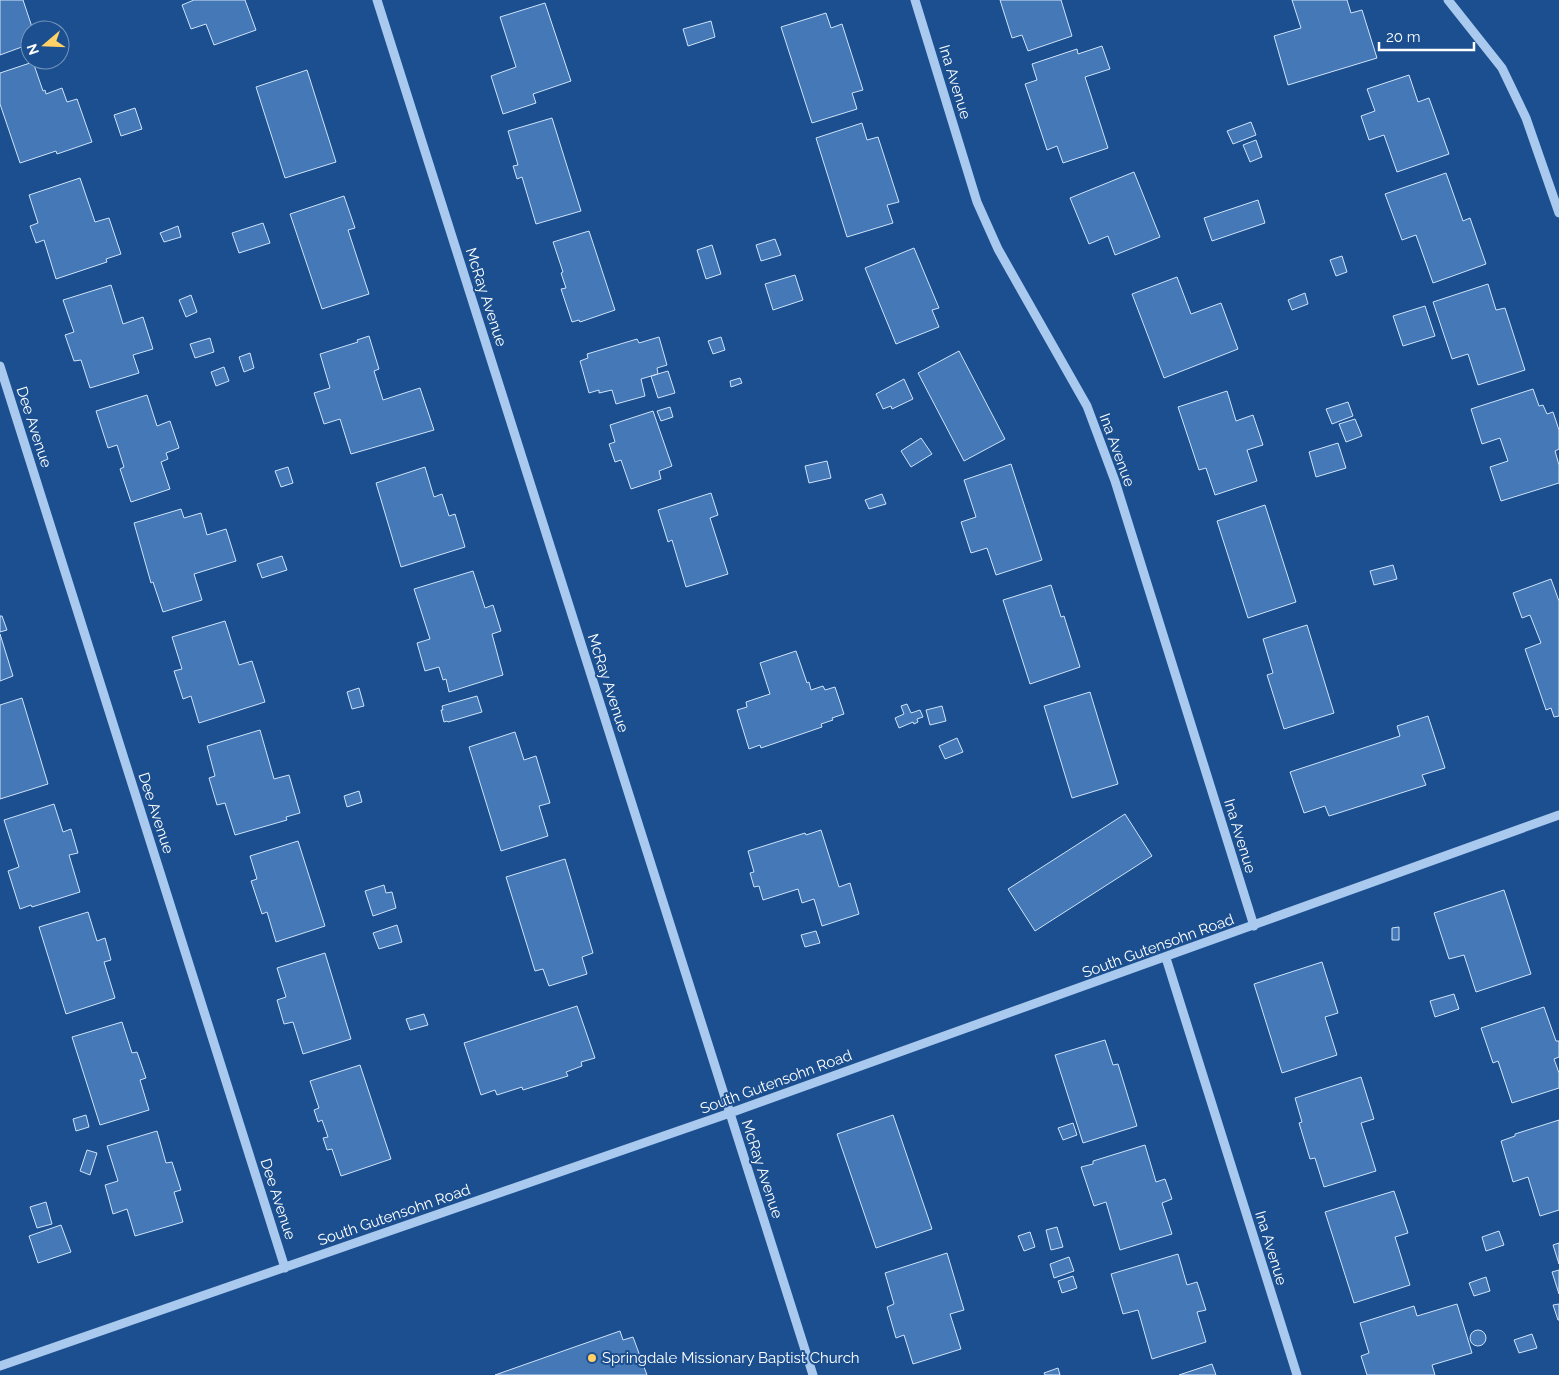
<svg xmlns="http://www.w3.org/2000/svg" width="1559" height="1375" font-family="Raleway,sans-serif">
<rect width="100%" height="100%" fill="#1b4f8f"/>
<!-- building -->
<path fill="#4478b7" stroke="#cfe3fa" d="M0 0H23L33 30H30V44L0 55Z
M194 0H245L256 30 214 45 206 24 191 29 182 5Z
M1000 0H1061L1072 36 1028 51 1022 35 1012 38Z
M1292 0H1347L1351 13 1362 10 1377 58 1288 85 1274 36 1301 28Z
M545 3 571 81 533 94 536 103 503 114 491 76 516 67 500 17Z
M826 13 831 28 842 24 863 90 852 93 857 109 812 123 781 27Z
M711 21 715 37 688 46 683 29Z
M1102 46 1110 69 1085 77 1108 148 1063 163 1057 146 1047 150 1025 84 1037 80 1032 64 1077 49 1078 54Z
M33 62 43 91 45 90 46 94 62 88 67 102 77 99 92 142 57 154 56 151 20 163 0 104V73Z
M307 70 336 162 285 178 256 87Z
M1409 75 1418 102 1429 98 1449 154 1397 172 1384 135 1369 140 1361 116 1375 111 1367 89Z
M135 108 142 129 121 136 114 115Z
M552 118 581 211 536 224 522 177 517 179 513 166 518 165 508 131Z
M1251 122 1256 135 1233 144 1227 131Z
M862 123 867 140 878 137 899 202 887 205 893 223 847 237 816 138Z
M1256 140 1262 157 1250 162 1243 145Z
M1134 172 1160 237 1115 255 1108 236 1089 244 1070 198Z
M1446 173 1463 221 1470 218 1486 264 1433 283 1416 235 1402 240 1385 194Z
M80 178 95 222 109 218 121 254 106 259 107 262 56 279 44 240 36 243 30 226 38 223 29 195Z
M344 196 355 228 348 230 369 294 322 309 290 214Z
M1258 200 1265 223 1212 241 1204 218Z
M263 223 270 243 239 253 232 233Z
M178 226 181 237 164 242 160 233Z
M589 231 615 310 580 322 579 320 572 322 561 289 566 288 561 273 563 272 553 242Z
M775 239 781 255 761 261 756 245Z
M712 245 721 274 706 279 697 250Z
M914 248 939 308 932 310 939 327 896 344 865 268Z
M1342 256 1347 272 1336 276 1330 260Z
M795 275 803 300 773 310 765 284Z
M1177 277 1191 314 1221 303 1238 349 1164 378 1132 294Z
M1488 284 1496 310 1505 308 1525 370 1478 385 1468 354 1452 359 1433 302Z
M111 285 123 324 143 317 153 349 133 355 139 373 90 388 81 360 74 361 65 335 74 332 63 300Z
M1305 293 1308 304 1292 310 1288 300Z
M191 295 197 312 186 317 179 300Z
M1425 306 1435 336 1403 346 1393 316Z
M369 336 379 369 374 371 383 400 420 388 434 430 351 454 340 419 324 424 314 393 330 388 320 354 358 342 357 340Z
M659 337 667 365 657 368 658 374 641 379 645 396 616 404 612 390 599 393V390L589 393 580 361 588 358 587 354 637 339 639 343Z
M721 337 725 350 713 354 708 341Z
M210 338 214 352 195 358 190 344Z
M959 351 1005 439 964 461 918 373Z
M250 353 254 368 244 372 239 357Z
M224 367 229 381 216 386 211 372Z
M668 371 675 393 658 398 651 376Z
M740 378 742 383 731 387 730 381Z
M904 379 913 399 892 409 891 406 883 409 876 394Z
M1533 389 1539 406 1543 405 1547 414 1553 412 1559 430V449L1555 451 1559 465V483L1501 501 1490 467 1508 461 1500 438 1482 444 1471 409Z
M1227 391 1236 421 1253 415 1263 445 1247 450 1257 481 1215 495 1206 468 1199 470 1178 407Z
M147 395 157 426 170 421 179 448 166 453 168 459 161 462 170 489 131 502 120 469 124 467 117 445 108 448 96 411Z
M1348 402 1353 416 1332 424 1326 409Z
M670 407 673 417 661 421 657 411Z
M653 411 672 466 659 471 661 479 631 489 621 460 615 462 609 444 615 442 610 425Z
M1355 419 1362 436 1346 442 1339 424Z
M921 438 932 454 911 467 901 451Z
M1338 443 1346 468 1316 477 1309 452Z
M827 461 831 478 809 483 805 466Z
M1011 464 1042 560 996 575 987 548 971 553 961 522 976 517 964 480Z
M288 467 293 483 281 487 275 471Z
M425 467 434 497 442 494 449 516 455 514 465 547 401 567 376 483Z
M711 493 718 515 710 518 728 574 686 587 672 540 668 542 658 510Z
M882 494 886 504 869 509 865 500Z
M1265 505 1296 602 1248 618 1217 521Z
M181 509 184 518 201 513 207 535 226 529 236 561 194 574 202 600 163 612 153 582 151 583 134 523Z
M282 556 287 570 262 578 257 564Z
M1393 565 1397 579 1374 585 1370 571Z
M473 571 485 608 493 605 501 631 492 634 503 675 449 692 446 679 443 680 439 667 425 671 417 643 430 639 414 589Z
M1551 579 1559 601V716L1554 717 1551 708 1546 710 1525 649 1541 643 1530 615 1522 618 1513 593Z
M1051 585 1061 617 1064 616 1080 667 1030 684 1003 600Z
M0 616H2L7 630 0 632Z
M225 621 239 665 252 661 265 702 199 723 191 696 183 699 174 671 182 669 172 637Z
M1307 625 1334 713 1284 729 1267 675 1273 673 1263 639Z
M0 634 13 676 0 681Z
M796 651 807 683 809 682 811 690 823 686 825 690 835 687 844 714 832 718 833 720 821 724 822 727 761 748 760 745 749 749 737 710 747 707 746 702 770 694 760 663Z
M359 688 364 706 352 709 347 692Z
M1090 692 1118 784 1072 798 1044 706Z
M477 696 482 712 448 722 447 721 444 722 441 710H443L442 706Z
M22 698 48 784 0 799V705Z
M907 704 911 713 920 710 923 717 917 719 918 722 914 724 913 722 899 728 895 718 904 714 901 706Z
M942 706 946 721 930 725 926 710Z
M1428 716 1445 768 1422 775 1426 785 1329 816 1325 806 1304 813 1290 772 1400 736 1397 726Z
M260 730 274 779 289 775 300 813 286 817 287 820 235 835 225 803 217 805 209 778 215 776 207 746Z
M515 732 524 760 536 756 550 803 539 806 548 836 501 851 469 747Z
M957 738 963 752 945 759 939 746Z
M359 791 362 802 347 807 344 796Z
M54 804 63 832 71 829 78 853 69 855 80 892 32 907 31 905 20 909 8 871 19 867 4 820Z
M1125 814 1152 856 1035 931 1008 889Z
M821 830 839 887 850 883 859 914 822 926 814 899 802 903 798 889 763 900 759 886 754 887 750 873 754 872 748 851 805 833 806 835Z
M298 841 325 926 276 942 267 912 262 914 251 881 257 879 250 856Z
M565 859 593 953 582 957 587 974 549 986 543 969 535 971 506 877Z
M384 885 386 893 392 892 396 908 373 916 365 891Z
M1504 890 1531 974 1476 992 1464 955 1449 959 1434 913Z
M88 912 97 941 105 938 111 960 104 962 115 998 66 1014 39 927Z
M397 925 402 942 379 949 373 933Z
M1399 927V940H1392V928Z
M816 931 820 943 805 947 801 935Z
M325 953 351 1039 303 1054 293 1022 284 1024 277 1000 286 997 277 968Z
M1322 962 1338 1013 1325 1017 1337 1055 1282 1073 1254 984Z
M1454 994 1459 1009 1435 1017 1430 1001Z
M577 1006 595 1058 581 1062 582 1066 566 1072 568 1076 523 1090 522 1087 497 1095 495 1090 481 1095 464 1043Z
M1544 1007 1556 1041H1559V1057L1554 1059 1559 1073V1088L1512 1103 1498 1061 1493 1063 1481 1028Z
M424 1014 428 1025 410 1030 406 1019Z
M122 1022 132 1053 137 1052 146 1078 140 1080 149 1110 100 1125 72 1037Z
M1105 1040 1113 1065 1118 1064 1137 1126 1083 1143 1055 1055Z
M360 1065 391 1159 341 1176 332 1149 327 1150 323 1138 328 1137 322 1120 318 1122 314 1110 319 1108 310 1081Z
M1361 1077 1374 1119 1361 1123 1376 1171 1324 1187 1315 1158 1310 1159 1299 1123 1302 1122 1295 1098Z
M86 1115 89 1127 76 1131 73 1119Z
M893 1115 932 1229 876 1248 837 1134Z
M1559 1120V1210L1540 1216 1528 1177 1513 1182 1501 1141 1515 1136V1134Z
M1073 1123 1077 1135 1063 1140 1058 1128Z
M157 1131 166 1163 172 1162 181 1190 174 1192 183 1222 135 1236 127 1209 113 1214 105 1185 118 1181 107 1146Z
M1145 1145 1156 1182 1165 1179 1172 1199 1162 1203 1172 1234 1120 1250 1106 1202 1094 1206 1081 1167 1093 1164V1161Z
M87 1150 97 1153 90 1175 80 1171Z
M1394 1191 1408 1233 1395 1237 1410 1285 1354 1303 1325 1212Z
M46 1202 52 1224 37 1228 30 1207Z
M61 1225 71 1252 38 1263 29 1236Z
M1057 1227 1063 1247 1051 1250 1046 1230Z
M1499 1231 1504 1245 1486 1251 1482 1237Z
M1030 1232 1035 1247 1024 1251 1018 1236Z
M1559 1243V1264L1553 1245Z
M947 1253 964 1310 950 1314 961 1349 913 1364 904 1335 896 1338 887 1307 894 1304 885 1273Z
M1178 1254 1187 1285 1197 1282 1206 1310 1197 1312 1206 1342 1152 1359 1138 1310 1123 1314 1111 1274Z
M1069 1257 1074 1271 1054 1278 1050 1264Z
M1559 1270V1294L1552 1272Z
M1073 1276 1077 1288 1062 1293 1058 1281Z
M1486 1277 1490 1291 1474 1296 1469 1283Z
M1457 1304 1472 1353 1432 1365 1435 1375H1367L1361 1356 1369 1353 1360 1323 1414 1306 1417 1316Z
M1559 1304V1320H1558L1553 1305Z
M1470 1338a8 8 0 1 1 16 0a8 8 0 1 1-16 0Z
M620 1331 623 1340 633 1337 647 1375H495Z
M1532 1334 1537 1348 1519 1353 1514 1340Z
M1212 1364 1216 1375H1179Z
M1058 1368 1060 1375H1045L1044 1373Z"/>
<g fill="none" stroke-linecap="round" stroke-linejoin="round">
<!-- minor -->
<path stroke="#a9c9ee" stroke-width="9" d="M377 0 813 1375
M915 0 977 202 998 249 1087 406 1115 481 1254 926
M1448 0 1502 68 1526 118 1559 213
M0 366 285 1268
M1166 958 1297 1375
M0 1366 730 1113 1559 815"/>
</g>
<!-- markers -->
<circle fill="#ffd166" stroke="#1b4f8f" stroke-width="2" cx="592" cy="1358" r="5"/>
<g text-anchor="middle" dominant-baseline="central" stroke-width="4" stroke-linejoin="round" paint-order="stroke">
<!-- street labels -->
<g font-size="15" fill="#fff" stroke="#1b4f8f">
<text transform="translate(955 82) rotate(73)">Ina Avenue</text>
<text transform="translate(486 297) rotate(72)">McRay Avenue</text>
<text transform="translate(34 427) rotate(72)">Dee Avenue</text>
<text transform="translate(1117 450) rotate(70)">Ina Avenue</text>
<text transform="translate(608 683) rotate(72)">McRay Avenue</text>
<text transform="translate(156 813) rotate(72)">Dee Avenue</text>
<text transform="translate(1240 836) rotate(73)">Ina Avenue</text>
<text transform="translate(1158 946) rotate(-20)">South Gutensohn Road</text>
<text transform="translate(776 1082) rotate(-20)">South Gutensohn Road</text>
<text transform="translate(762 1169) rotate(72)">McRay Avenue</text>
<text transform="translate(278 1199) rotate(72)">Dee Avenue</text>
<text transform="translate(394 1215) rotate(-19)">South Gutensohn Road</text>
<text transform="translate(1271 1248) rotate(73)">Ina Avenue</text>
</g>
<!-- poi labels -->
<g font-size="15" fill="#fff" stroke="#1b4f8f" text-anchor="start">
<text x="602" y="1358">Springdale Missionary Baptist Church</text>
</g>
</g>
<!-- north arrow -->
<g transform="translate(45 45) rotate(251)"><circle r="24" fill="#1b4f8f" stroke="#7695bc"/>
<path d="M0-4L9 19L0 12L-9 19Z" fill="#ffd166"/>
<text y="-8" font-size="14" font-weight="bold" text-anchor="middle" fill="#ffffff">N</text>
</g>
<!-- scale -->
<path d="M1379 42v8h95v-8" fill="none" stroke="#ffffff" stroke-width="2.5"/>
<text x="1386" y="42" font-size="15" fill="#ffffff" stroke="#1b4f8f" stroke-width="4" paint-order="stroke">20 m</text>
</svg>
